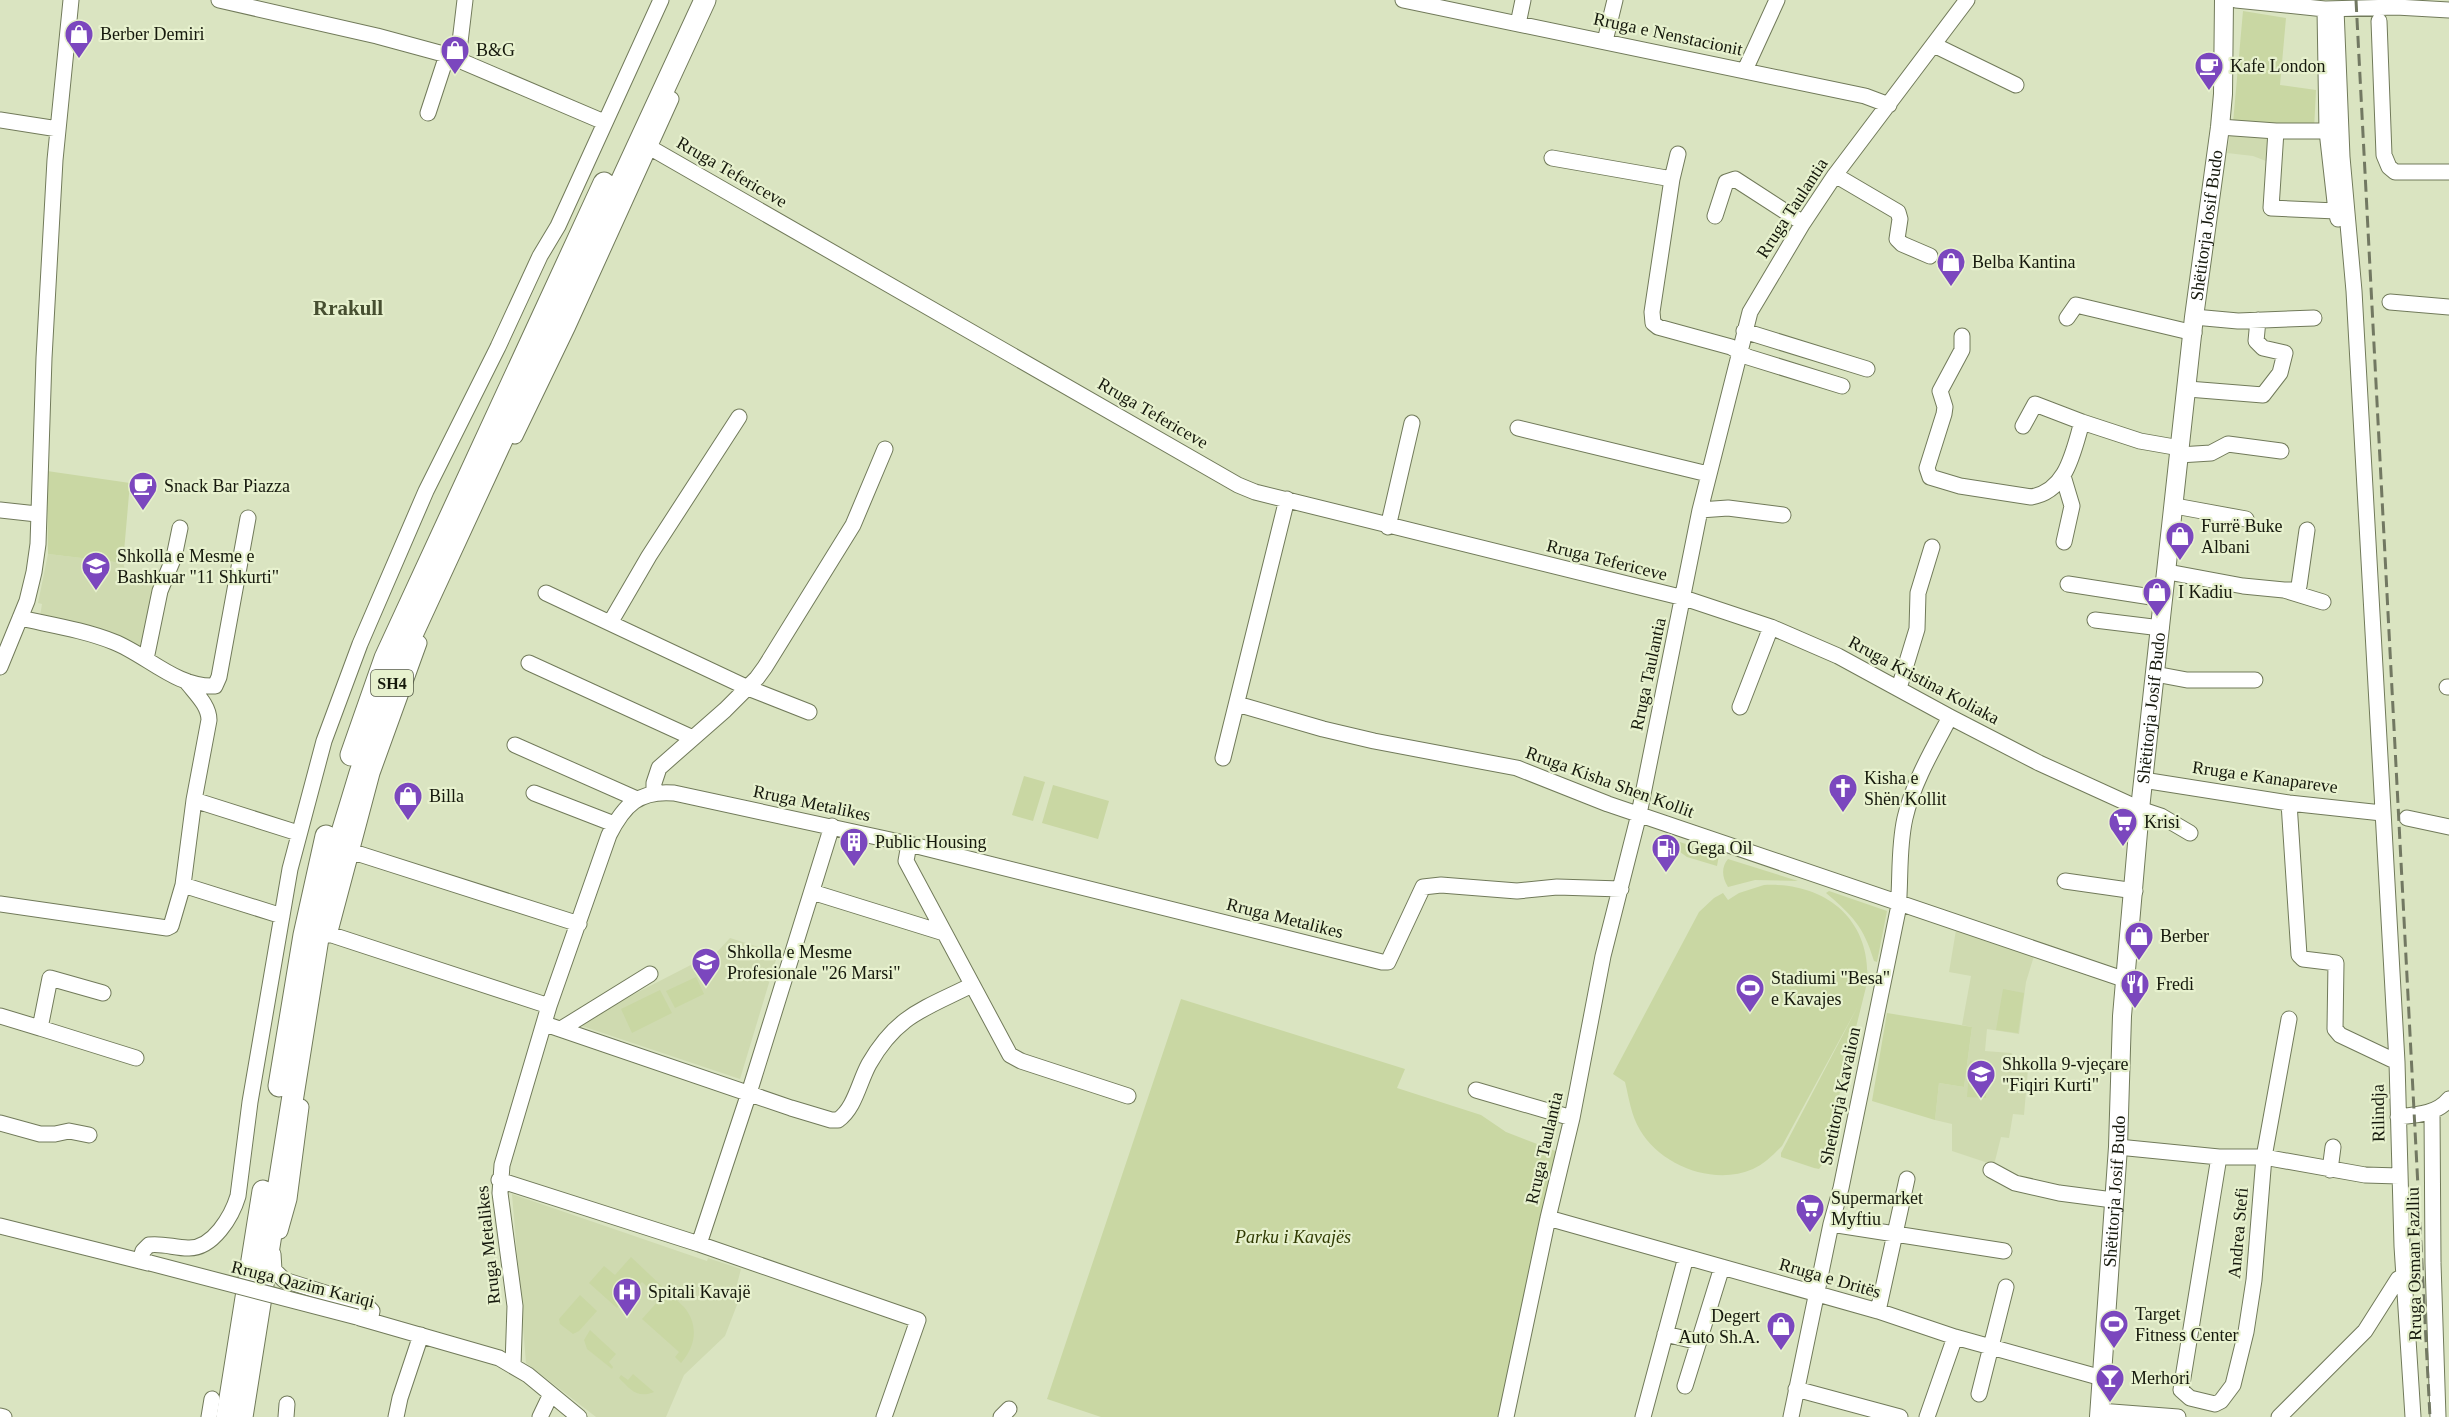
<svg xmlns="http://www.w3.org/2000/svg" width="2449" height="1417" font-family="Georgia,serif">
<rect width="100%" height="100%" fill="#dae4c1"/>
<!-- built -->
<path fill="#cfdab0" d="M2231 128 2270 137 2266 161 2253 156 2227 153Z
M48 554 123 563 127 575 155 582 144 644 139 646 40 616 42 604 38 603Z
M1956 930 2034 956 2026 982 2019 1034 1987 1029 1985 1051 2011 1053 2028 1069 2024 1115 2013 1114 2009 1138 2001 1137 1994 1165 1952 1151V1124L1935 1120 1939 1083 1964 1087 1972 1027 1962 1025 1971 976 1949 972Z
M730 938 778 953 740 1079 576 1024 718 951Z
M512 1194 707 1261 708 1258 741 1269 735 1292 740 1297 725 1336 684 1375 666 1417H596L526 1363Z"/>
<!-- green -->
<path fill="#c9d7a3" d="M2243 11 2286 18 2280 85 2316 90 2314 130 2233 123Z
M47 471 130 483 123 563 48 554Z
M1024 776 1045 782 1033 821 1012 815Z
M1053 785 1109 801 1098 839 1042 823Z
M1668 838 1719 855 1717 866 1687 857 1666 842Z
M1728 859 1798 881 1755 880 1728 887C1722 878 1721 867 1728 859Z
M1764 885C1825 882 1872 919 1867 983L1822 1165 1819 1169 1814 1168 1781 1157V1153L1858 1006 1782 1146C1773 1155 1764 1164 1753 1169 1714 1186 1661 1166 1640 1130 1631 1115 1629 1098 1625 1082L1613 1074 1699 912 1714 898 1723 893 1728 900 1739 893Z
M1829 891 1887 911 1877 962 1874 961C1864 927 1852 915 1826 893Z
M696 977 704 994 675 1008 666 991Z
M2003 989 2024 993 2018 1033 1996 1030Z
M660 990 672 1013 632 1033 621 1009Z
M1181 999 1405 1069 1397 1088 1481 1115 1506 1132 1558 1152 1502 1417H1101L1047 1399Z
M1887 1013 1972 1027 1964 1087 1939 1083 1935 1120 1872 1101Z
M1970 1061 1988 1063 1986 1098 1967 1097Z
M631 1257 684 1307C699 1325 696 1346 681 1363L675 1357 679 1352 642 1319 660 1299 642 1282 617 1308 589 1283 604 1266 615 1275Z
M580 1295 597 1311 579 1331 573 1334 560 1324 559 1319Z
M590 1330 616 1354 609 1362 613 1367 612 1369 587 1349 584 1340Z
M633 1374 654 1392C637 1399 630 1389 619 1378L621 1375 628 1380Z"/>
<g fill="none" stroke-linecap="round" stroke-linejoin="round">
<!-- minor casing -->
<g stroke="#717a5a" stroke-width="17">
<path id="minor" d="M219 0 377 36 447 55 604 122
M1403 0 1865 96 1889 105
M2236 0 2325 9 2396 7 2449 10
M2325 9 2327 131
M2336 9 2342 157 2354 291 2397 1062 2402 1246 2413 1417
M2379 21 2384 155 2389 167 2395 172H2449
M1518 24 1523 0
M1605 41 1615 0
M1934 45 2016 85
M458 59 465 0
M1745 70 1777 0
M428 113 447 55
M0 120 58 129
M2220 127 2276 131H2327L2336 211
M2276 131 2271 208 2336 211 2338 219
M649 147 1238 485 1255 492 1684 598 1771 627 1838 656 1950 717 2039 763 2140 809 2161 816 2190 833
M1552 158 1672 179 1652 312 1653 323 1658 327 1731 347 1748 357 1842 386
M1835 175 1898 212 1900 219 1897 239 1902 244 1930 256
M1672 179 1678 154
M1715 216 1726 182 1735 179 1803 223
M2390 302 2449 307
M2194 317 2238 321 2314 318
M2067 318 2076 305 2194 333
M1744 331 1867 369
M1962 336V350L1940 391 1945 407 1944 414 1927 468 1930 477 1960 486 2031 497C2067 491 2073 452 2082 422
M2188 389 2263 395 2280 373 2285 353 2263 348 2256 341 2258 320
M2023 426 2035 404 2082 422 2140 441 2180 448
M1518 428 1708 474
M515 436 568 326 671 99
M2179 455 2211 453 2228 444 2281 451
M2063 476 2072 506 2064 542
M2175 506 2246 519
M0 510 37 514
M1700 510 1728 508 1783 515
M1388 527 1412 423
M2168 572 2243 586 2284 590 2323 602
M2068 584 2164 599
M2284 590H2296L2299 586 2307 530
M546 593 748 688 809 712
M20 618C51 625 84 630 114 642 147 655 177 688 215 686L219 677 248 518
M2095 620 2161 628
M610 623 649 556 739 417
M146 659 160 591 174 557 180 528
M529 663 693 738
M0 667 27 601 34 572 38 544 44 358 55 160 71 0
M2155 674 2187 680H2255
M2447 687H2449
M1899 688 1917 629 1918 593 1932 547
M1237 704 1323 729 1374 741 1517 768 1608 804 2126 980
M1740 707 1771 627
M515 745 637 799
M1223 758 1287 499
M2143 780 2289 803 2382 813
M534 793 614 824
M654 793V783L659 768 725 710 757 678 765 667 853 525 885 449
M194 800 298 833
M2289 803 2299 955 2303 959 2336 963 2335 1029 2340 1035 2397 1062
M2407 818 2449 827
M909 844 906 861 1010 1055 1021 1061 1128 1096
M350 851 579 924
M2065 881 2135 891
M183 885 282 916
M812 892 944 933
M0 904 167 928 171 926 183 885 194 800 209 720C209 705 195 693 186 681
M329 934 549 1006
M329 935 372 773 419 643
M0 1016 40 1028 50 978 103 993
M545 1024 791 1108 831 1120H838C855 1108 859 1082 869 1064 897 1015 924 1009 972 985
M40 1028 136 1058
M561 1029 650 974
M1476 1090 1572 1118
M2432 1111 2433 1263 2438 1417
M2398 1117C2416 1115 2437 1114 2449 1099
M0 1123 40 1134H55L69 1131 89 1135
M2118 1147 2219 1157H2264L2365 1175 2399 1176
M2219 1157 2181 1390 2190 1398 2215 1404 2221 1401 2233 1385 2246 1332 2254 1280 2264 1157 2289 1019
M1991 1170 2015 1183 2059 1193 2113 1200
M2330 1170 2333 1147
M499 1180 699 1244 918 1320 884 1417
M1548 1218 1878 1311 1955 1337 2102 1378
M1831 1224 2004 1251
M0 1226 148 1263
M280 1231 289 1199 301 1107
M699 1244 749 1093 832 826
M273 1254 274 1270 284 1280 367 1306 372 1311 370 1321
M140 1261 143 1251 149 1245C162 1243 175 1248 188 1248 213 1249 232 1216 238 1196L250 1102 290 869 324 741 360 644 426 491 498 347 540 256 558 226 661 0
M1878 1311 1907 1179
M360 1318 499 1358 528 1375 579 1417
M1665 1334 1699 1342
M513 1365 515 1306 500 1193 502 1165 549 1006 609 835C624 805 639 790 674 793L909 844 1382 962H1388L1423 887 1441 885 1517 891 1557 887 1621 889
M1685 1386 1722 1267
M1796 1389 1900 1417
M1979 1394 2006 1287
M2099 1411 2178 1417
M0 1416 4 1417
M209 1417 212 1399
M286 1417 287 1404
M396 1417 400 1398 421 1335
M540 1417 551 1394
M1001 1417 1009 1409
M1506 1417 1548 1218 1572 1118 1603 956 1639 814 1700 510 1750 312 1803 223 1835 175 1967 0
M1643 1417 1686 1257
M1791 1417 1831 1224 1841 1188 1898 910C1901 880 1898 849 1905 818 1913 783 1933 749 1950 717
M1927 1417 1955 1337
M2279 1417 2365 1331 2398 1279 2405 1275"/>
</g>
<!-- major casing -->
<g stroke="#717a5a" stroke-width="20">
<g id="major">
<path id="s1" d="M2099 1417 2118 1147 2122 1016 2140 809 2194 317 2220 127 2223 94 2224 0"/>
</g>
</g>
<!-- highway casing -->
<g stroke="#717a5a" stroke-width="23">
<path id="highway" d="M351 755 385 658 604 183
M279 1086 304 935 326 836
M227 1417 263 1191
M242 1417 318 938 343 829 360 773 399 663 705 0"/>
</g>
<!-- minor -->
<use href="#minor" stroke="#fff" stroke-width="15"/>
<!-- major -->
<use href="#major" stroke="#fff" stroke-width="18"/>
<!-- highway -->
<use href="#highway" stroke="#fff" stroke-width="21"/>
<!-- rail -->
<path stroke="#727862" stroke-width="3" stroke-dasharray="12 6" stroke-linecap="butt" d="M2356 0 2430 1417"/>
<!-- minor-bridge casing -->
<g stroke="#717a5a" stroke-width="17" stroke-linecap="butt">
<path id="minor-bridge" d="M150 1263 357 1317"/>
</g>
<!-- minor-bridge -->
<use href="#minor-bridge" stroke="#fff" stroke-width="15"/>
</g>
<!-- icons -->
<defs>
<g id="shop-pin" transform="scale(1.5)"><path d="M0 17L-7.5 6A9.5 9.5 0 1 1 7.5 6Z" fill="#7b47be" stroke="#e7f1ce"/><path d="M-5-2.5h2.3a2.7 3.5 0 0 1 5.4 0H5L5.5 6h-11ZM-1.5-2.5h3a1.5 2.3 0 0 0-3 0Z" fill="#fff"/></g>
<g id="cafe-pin" transform="scale(1.5)"><path d="M0 17L-7.5 6A9.5 9.5 0 1 1 7.5 6Z" fill="#7b47be" stroke="#e7f1ce"/><path d="M-5.5-4.5H6V0H3Q3 3.5 0 3.5H-2.5Q-5.5 3.5-5.5 0ZM3-3.2v2h1.7v-2ZM-6 4.5H4V6H-6Z" fill="#fff"/></g>
<g id="school-pin" transform="scale(1.5)"><path d="M0 17L-7.5 6A9.5 9.5 0 1 1 7.5 6Z" fill="#7b47be" stroke="#e7f1ce"/><path d="M0-5L7-2L0 1L-7-2ZM-4 1L0 2.5L4 1V4Q0 6-4 4Z" fill="#fff"/></g>
<g id="church-pin" transform="scale(1.5)"><path d="M0 17L-7.5 6A9.5 9.5 0 1 1 7.5 6Z" fill="#7b47be" stroke="#e7f1ce"/><path d="M-1.2-6h2.4v3.5h3.3v2.4h-3.3V6h-2.4V-.1h-3.3v-2.4h3.3Z" fill="#fff"/></g>
<g id="supermarket-pin" transform="scale(1.5)"><path d="M0 17L-7.5 6A9.5 9.5 0 1 1 7.5 6Z" fill="#7b47be" stroke="#e7f1ce"/><path d="M-6-5.5h2.5l.6 2H6L4.5 2H-2.5L-4.4-4H-6ZM-1.5 3.2a1.3 1.3 0 1 0 .1 0ZM3 3.2a1.3 1.3 0 1 0 .1 0Z" fill="#fff"/></g>
<g id="building-pin" transform="scale(1.5)"><path d="M0 17L-7.5 6A9.5 9.5 0 1 1 7.5 6Z" fill="#7b47be" stroke="#e7f1ce"/><path d="M-4-6H4V6H1V3H-1V6H-4ZM-2.5-4.3h1.7v1.8h-1.7ZM.8-4.3h1.7v1.8H.8ZM-2.5-1h1.7V.8h-1.7ZM.8-1h1.7V.8H.8Z" fill="#fff"/></g>
<g id="fuel-pin" transform="scale(1.5)"><path d="M0 17L-7.5 6A9.5 9.5 0 1 1 7.5 6Z" fill="#7b47be" stroke="#e7f1ce"/><path d="M-5.5-6h7V0h2V4h1.3V-2.5L3-4.5l.8-.8L6-3V5H2.5V1h-1V6h-7ZM-4.2-4.7v3.2H.2V-4.7Z" fill="#fff"/></g>
<g id="restaurant-pin" transform="scale(1.5)"><path d="M0 17L-7.5 6A9.5 9.5 0 1 1 7.5 6Z" fill="#7b47be" stroke="#e7f1ce"/><path d="M-5-6h1v4h1v-4h1v4h1v-4h1v5L-1.5 .5V6h-2V.5L-5-1ZM5-6V6H3V1.5H1.5Q1.5-4 5-6Z" fill="#fff"/></g>
<g id="stadium-pin" transform="scale(1.5)"><path d="M0 17L-7.5 6A9.5 9.5 0 1 1 7.5 6Z" fill="#7b47be" stroke="#e7f1ce"/><path d="M0-5a6.5 5 0 1 0 0 10a6.5 5 0 1 0 0-10ZM-3.5-1.8h7v3.6h-7Z" fill="#fff"/></g>
<g id="hospital-pin" transform="scale(1.5)"><path d="M0 17L-7.5 6A9.5 9.5 0 1 1 7.5 6Z" fill="#7b47be" stroke="#e7f1ce"/><path d="M-5-5h3v3.5h4V-5h3V5h-3V1.5h-4V5h-3Z" fill="#fff"/></g>
<g id="bar-pin" transform="scale(1.5)"><path d="M0 17L-7.5 6A9.5 9.5 0 1 1 7.5 6Z" fill="#7b47be" stroke="#e7f1ce"/><path d="M-6-5H6L.8 .8V4.5H3.5V6h-7V4.5H-.8V.8Z" fill="#fff"/></g>
</defs>
<g fill-rule="evenodd">
<use href="#shop-pin" x="79" y="34"/>
<use href="#shop-pin" x="455" y="50"/>
<use href="#cafe-pin" x="2209" y="66"/>
<use href="#shop-pin" x="1951" y="262"/>
<use href="#cafe-pin" x="143" y="486"/>
<use href="#shop-pin" x="2180" y="536"/>
<use href="#school-pin" x="96" y="566"/>
<use href="#shop-pin" x="2157" y="592"/>
<use href="#church-pin" x="1843" y="788"/>
<use href="#shop-pin" x="408" y="796"/>
<use href="#supermarket-pin" x="2123" y="822"/>
<use href="#building-pin" x="854" y="842"/>
<use href="#fuel-pin" x="1666" y="848"/>
<use href="#shop-pin" x="2139" y="936"/>
<use href="#school-pin" x="706" y="962"/>
<use href="#restaurant-pin" x="2135" y="984"/>
<use href="#stadium-pin" x="1750" y="988"/>
<use href="#school-pin" x="1981" y="1074"/>
<use href="#supermarket-pin" x="1810" y="1208"/>
<use href="#hospital-pin" x="627" y="1292"/>
<use href="#stadium-pin" x="2114" y="1324"/>
<use href="#shop-pin" x="1781" y="1326"/>
<use href="#bar-pin" x="2110" y="1378"/>
</g>
<g text-anchor="middle" dominant-baseline="central" stroke-width="4.5" stroke-linejoin="round" paint-order="stroke">
<!-- shield labels -->
<rect fill="#e7f1ce" stroke="#545946" stroke-width="1.5" x="371" y="670" width="42" height="26" rx="4.5"/>
<g font-size="16" font-weight="bold" fill="#15180c">
<text x="392" y="683">SH4</text>
</g>
<!-- poi labels -->
<g font-size="18" fill="#15180c" stroke="#e7f1ce" text-anchor="start">
<text x="100" y="34">Berber Demiri</text>
<text x="476" y="50">B&amp;G</text>
<text x="2230" y="66">Kafe London</text>
<text x="1972" y="262">Belba Kantina</text>
<text x="164" y="486">Snack Bar Piazza</text>
<text x="2201" y="526">Furrë Buke<tspan x="2201" dy="21">Albani</tspan></text>
<text x="117" y="556">Shkolla e Mesme e<tspan x="117" dy="21">Bashkuar "11 Shkurti"</tspan></text>
<text x="2178" y="592">I Kadiu</text>
<text x="1864" y="778">Kisha e<tspan x="1864" dy="21">Shën Kollit</tspan></text>
<text x="429" y="796">Billa</text>
<text x="2144" y="822">Krisi</text>
<text x="875" y="842">Public Housing</text>
<text x="1687" y="848">Gega Oil</text>
<text x="2160" y="936">Berber</text>
<text x="727" y="952">Shkolla e Mesme<tspan x="727" dy="21">Profesionale "26 Marsi"</tspan></text>
<text x="1771" y="978">Stadiumi "Besa"<tspan x="1771" dy="21">e Kavajes</tspan></text>
<text x="2156" y="984">Fredi</text>
<text x="2002" y="1064">Shkolla 9-vjeçare<tspan x="2002" dy="21">"Fiqiri Kurti"</tspan></text>
<text x="1831" y="1198">Supermarket<tspan x="1831" dy="21">Myftiu</tspan></text>
<text x="648" y="1292">Spitali Kavajë</text>
<text x="2135" y="1314">Target<tspan x="2135" dy="21">Fitness Center</tspan></text>
<text x="1760" y="1316" text-anchor="end">Degert<tspan x="1760" dy="21">Auto Sh.A.</tspan></text>
<text x="2131" y="1378">Merhori</text>
</g>
<!-- street labels -->
<g font-size="18" fill="#15180c" stroke="#e7f1ce">
<text transform="translate(1668 34) rotate(12)">Rruga e Nenstacionit</text>
<text transform="translate(732 172) rotate(30)">Rruga Tefericeve</text>
<text transform="translate(1792 208) rotate(-57)">Rruga Taulantia</text>
<text stroke="none"><textPath href="#s1" startOffset="1197">Shëtitorja Josif Budo</textPath></text>
<text transform="translate(1153 413) rotate(30)">Rruga Tefericeve</text>
<text transform="translate(1607 560) rotate(14)">Rruga Tefericeve</text>
<text transform="translate(1648 674) rotate(-78)">Rruga Taulantia</text>
<text transform="translate(1924 680) rotate(28)">Rruga Kristina Koliaka</text>
<text stroke="none"><textPath href="#s1" startOffset="711">Shëtitorja Josif Budo</textPath></text>
<text transform="translate(2265 777) rotate(8)">Rruga e Kanapareve</text>
<text transform="translate(1610 782) rotate(20)">Rruga Kisha Shen Kollit</text>
<text transform="translate(812 803) rotate(12)">Rruga Metalikes</text>
<text transform="translate(1285 918) rotate(14)">Rruga Metalikes</text>
<text transform="translate(1840 1096) rotate(-78)">Shetitorja Kavalion</text>
<text transform="translate(2378 1113) rotate(-91)">Rilindja</text>
<text transform="translate(1544 1148) rotate(-77)">Rruga Taulantia</text>
<text stroke="none"><textPath href="#s1" startOffset="226">Shëtitorja Josif Budo</textPath></text>
<text transform="translate(2238 1233) rotate(-85)">Andrea Stefi</text>
<text transform="translate(488 1245) rotate(-96)">Rruga Metalikes</text>
<text transform="translate(2414 1264) rotate(-91)">Rruga Osman Fazlliu</text>
<text transform="translate(1830 1278) rotate(16)">Rruga e Dritës</text>
<text transform="translate(303 1284) rotate(14)">Rruga Qazim Kariqi</text>
</g>
<!-- park labels -->
<g font-size="18" font-style="italic" fill="#2f3900" stroke="#e7f1ce">
<text x="1293" y="1237">Parku i Kavajës</text>
</g>
<!-- quarter labels -->
<g font-size="21" font-weight="bold" fill="#464e30" stroke="#e7f1ce">
<text x="348" y="308">Rrakull</text>
</g>
</g>
</svg>
